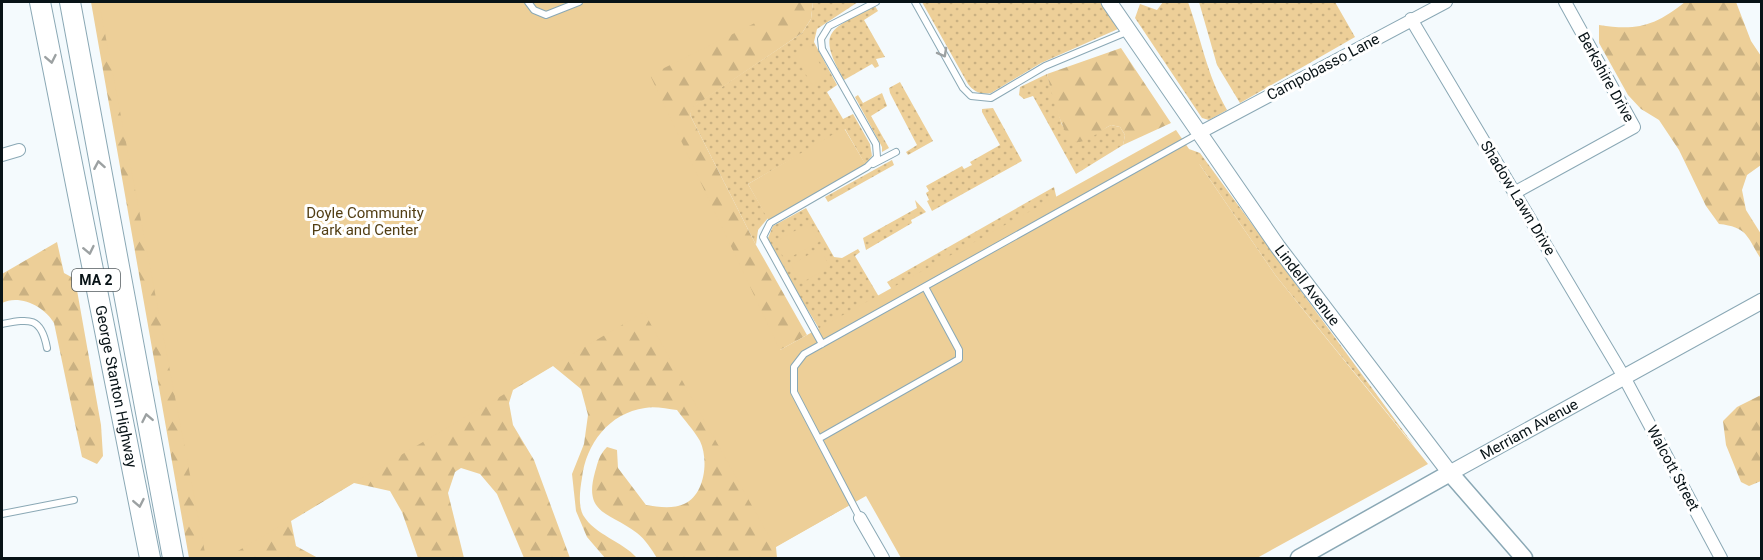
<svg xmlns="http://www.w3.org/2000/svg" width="1763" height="560" font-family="Roboto,sans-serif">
<defs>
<pattern id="grass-dots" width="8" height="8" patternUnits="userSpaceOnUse" patternTransform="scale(1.5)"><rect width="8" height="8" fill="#edcf98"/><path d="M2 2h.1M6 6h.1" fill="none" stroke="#cab182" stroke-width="1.8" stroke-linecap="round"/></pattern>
<pattern id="forest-firs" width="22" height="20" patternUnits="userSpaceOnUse" patternTransform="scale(1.5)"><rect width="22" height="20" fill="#edcf98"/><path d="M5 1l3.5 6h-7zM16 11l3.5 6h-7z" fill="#cab182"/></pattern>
</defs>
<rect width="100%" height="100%" fill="#f4fafd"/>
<!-- grass -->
<path fill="url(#grass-dots)" d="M813 2H858L817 29 814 42 837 85 827 92 843 119 853 114 870 144 872 156 865 164 845 129 748 184 768 218 758 230 756 245 690 115 692 107 802 33 811 19Z
M922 2H1100L1118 29 1041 63 991 93C981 95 974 92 968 84Z
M1163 2H1188C1202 41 1206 73 1227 110L1209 120 1202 118 1135 18 1140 4 1157 10Z
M1199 2H1335L1355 37 1240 103 1217 65Z
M875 6 878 11 864 20 885 57 876 59 879 66 875 68 872 64 844 80C815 29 831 30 875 6Z
M1047 74 1062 125 1082 141 1111 125 1120 127 1125 135 1123 145 1076 174 1033 96 1024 99 1019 95 1020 87Z
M900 82 933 141 908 155 906 152 917 145 890 93 889 88Z
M882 93 887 106 871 116 889 148 882 152V147L855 97 858 95 863 103Z
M993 108 1022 161 932 211 927 201 929 200 926 193 929 191 926 186 962 166 964 169 972 165 970 162 1000 145 982 112V109Z
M1189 149 1200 153 1415 447 1276 276 1200 165 1192 161Z
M892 160 894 165 828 202 825 197Z
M1054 187 1057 200 893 291 887 282Z
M915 200 926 212 911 220 912 223 866 250 863 238 917 208Z
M806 208 834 257 842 258 858 249 860 252 855 256 882 302 821 332 770 247 768 238 773 226Z"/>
<!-- forest -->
<path fill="url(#forest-firs)" d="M91 2H813L811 19 802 33 693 107 690 115 756 245 807 335 780 350 848 506 776 547 777 558H657C652 550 645 539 637 533 610 512 583 515 595 472 598 462 599 455 607 447L617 450 618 468 646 505C658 507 673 509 684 504 705 495 709 460 700 441 694 430 684 420 677 410 667 409 655 406 645 408 609 413 586 444 582 478 580 489 578 505 583 515 595 535 622 541 637 558H605L587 537 576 511 572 474 584 444 588 415 581 389 553 366 513 390 509 403 513 425 534 460 570 558H524L497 494 480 474 461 468 455 472 448 493 464 558H418L402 512 390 491 354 483 291 521 296 546 318 558H189Z
M1685 2H1736L1751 41 1761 56V165L1747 175 1742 190 1746 210 1761 234V259C1747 237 1748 227 1719 224L1706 206 1679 150 1659 120 1641 109 1628 95 1599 43V25C1637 31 1655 26 1685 2Z
M1121 48 1171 123 1123 145 1125 135 1120 127 1111 125C1102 130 1086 143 1077 142 1061 139 1051 88 1047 74Z
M57 242 64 273 75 279 101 425 103 456 97 464 82 457 54 323C45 307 20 294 2 303V274Z
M1761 395V481L1749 486 1741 482 1726 445 1723 421 1737 407Z"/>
<!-- park -->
<path fill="#edcf98" d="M99 2H797L650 75 780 350 1176 130 1276 276 1428 464 1257 558H901L866 496 775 547 644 312 226 558H206Z
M809 45 827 76 812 85 794 54Z
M844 128 867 167 770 223 748 184Z
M809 223 819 242 785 260 775 242Z
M820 248 830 267 801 283 791 265Z"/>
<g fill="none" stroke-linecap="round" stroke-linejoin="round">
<!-- service casing -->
<g stroke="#8aa8b5" stroke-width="8">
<path id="service" d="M528 2 534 10 546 15 579 2
M915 2 963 88 971 96 991 98 1045 66 1129 31
M873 164 896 152
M2 324C29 319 41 316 47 348
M822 344 763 237 770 223 867 167 877 157 876 144 822 49 821 39 829 26 876 2
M820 438 959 359V350L925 287
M2 514 74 500
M860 518 794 392V367L804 354 1198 134"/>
</g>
<!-- minor casing -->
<g stroke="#8aa8b5" stroke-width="14">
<path id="minor" d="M1411 19 1624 377 1721 558
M1201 132 1446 2
M2 155 19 150
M1514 193 1634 127 1565 2
M860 518 883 558"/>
</g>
<!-- tertiary casing -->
<g stroke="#8aa8b5" stroke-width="17">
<g id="tertiary">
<path id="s1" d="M1109 2 1278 247 1450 473 1762 301"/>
</g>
</g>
<!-- secondary casing -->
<g stroke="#8aa8b5" stroke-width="19">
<path id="secondary" d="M1299 558 1450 473 1524 558"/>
</g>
<!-- trunk casing -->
<g stroke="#8aa8b5" stroke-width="22">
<g id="trunk">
<path id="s2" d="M40 2 150 558"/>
<path d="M70 2 173 558"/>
</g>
</g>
<!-- service -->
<use href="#service" stroke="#fff" stroke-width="6"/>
<!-- minor -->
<use href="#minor" stroke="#fff" stroke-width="12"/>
<!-- tertiary -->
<use href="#tertiary" stroke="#fff" stroke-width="15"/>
<!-- secondary -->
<use href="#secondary" stroke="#fff" stroke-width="16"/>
<!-- trunk -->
<use href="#trunk" stroke="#fff" stroke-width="20"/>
</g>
<!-- one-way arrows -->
<defs><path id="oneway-chevron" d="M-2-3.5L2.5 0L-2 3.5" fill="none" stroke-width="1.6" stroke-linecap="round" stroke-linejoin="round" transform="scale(1.5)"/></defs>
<g stroke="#9ca1a2">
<use href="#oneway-chevron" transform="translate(943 53) rotate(61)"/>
<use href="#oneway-chevron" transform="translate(51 59) rotate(79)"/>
<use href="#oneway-chevron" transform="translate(99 165) rotate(-100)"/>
<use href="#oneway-chevron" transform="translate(89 250) rotate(78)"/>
<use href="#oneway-chevron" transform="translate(147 418) rotate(-101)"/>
<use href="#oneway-chevron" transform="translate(139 503) rotate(79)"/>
</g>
<g text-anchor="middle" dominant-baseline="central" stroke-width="6" stroke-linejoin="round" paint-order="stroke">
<!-- shield labels -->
<rect fill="#fff" stroke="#525a5d" stroke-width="1.5" x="72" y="269" width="48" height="22" rx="4.5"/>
<g font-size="14" font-weight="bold" fill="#081317">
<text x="96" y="280">MA 2</text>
</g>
<!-- street labels -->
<g font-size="15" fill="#081317" stroke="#fff">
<text transform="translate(1323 67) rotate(-28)">Campobasso Lane</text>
<text transform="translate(1606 77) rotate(61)">Berkshire Drive</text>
<text transform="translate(1518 198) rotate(59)">Shadow Lawn Drive</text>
<text stroke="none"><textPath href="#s1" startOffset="346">Lindell Avenue</textPath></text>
<text stroke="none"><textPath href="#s2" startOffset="392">George Stanton Highway</textPath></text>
<text stroke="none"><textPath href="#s1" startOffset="672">Merriam Avenue</textPath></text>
<text transform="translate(1673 468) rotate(62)">Walcott Street</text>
</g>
<!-- park labels -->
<g font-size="15" fill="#523e14" stroke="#fff">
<text x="365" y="213">Doyle Community<tspan x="365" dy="17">Park and Center</tspan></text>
</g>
</g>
<!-- border -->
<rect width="1763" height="560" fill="none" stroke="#081317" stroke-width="6"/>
</svg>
